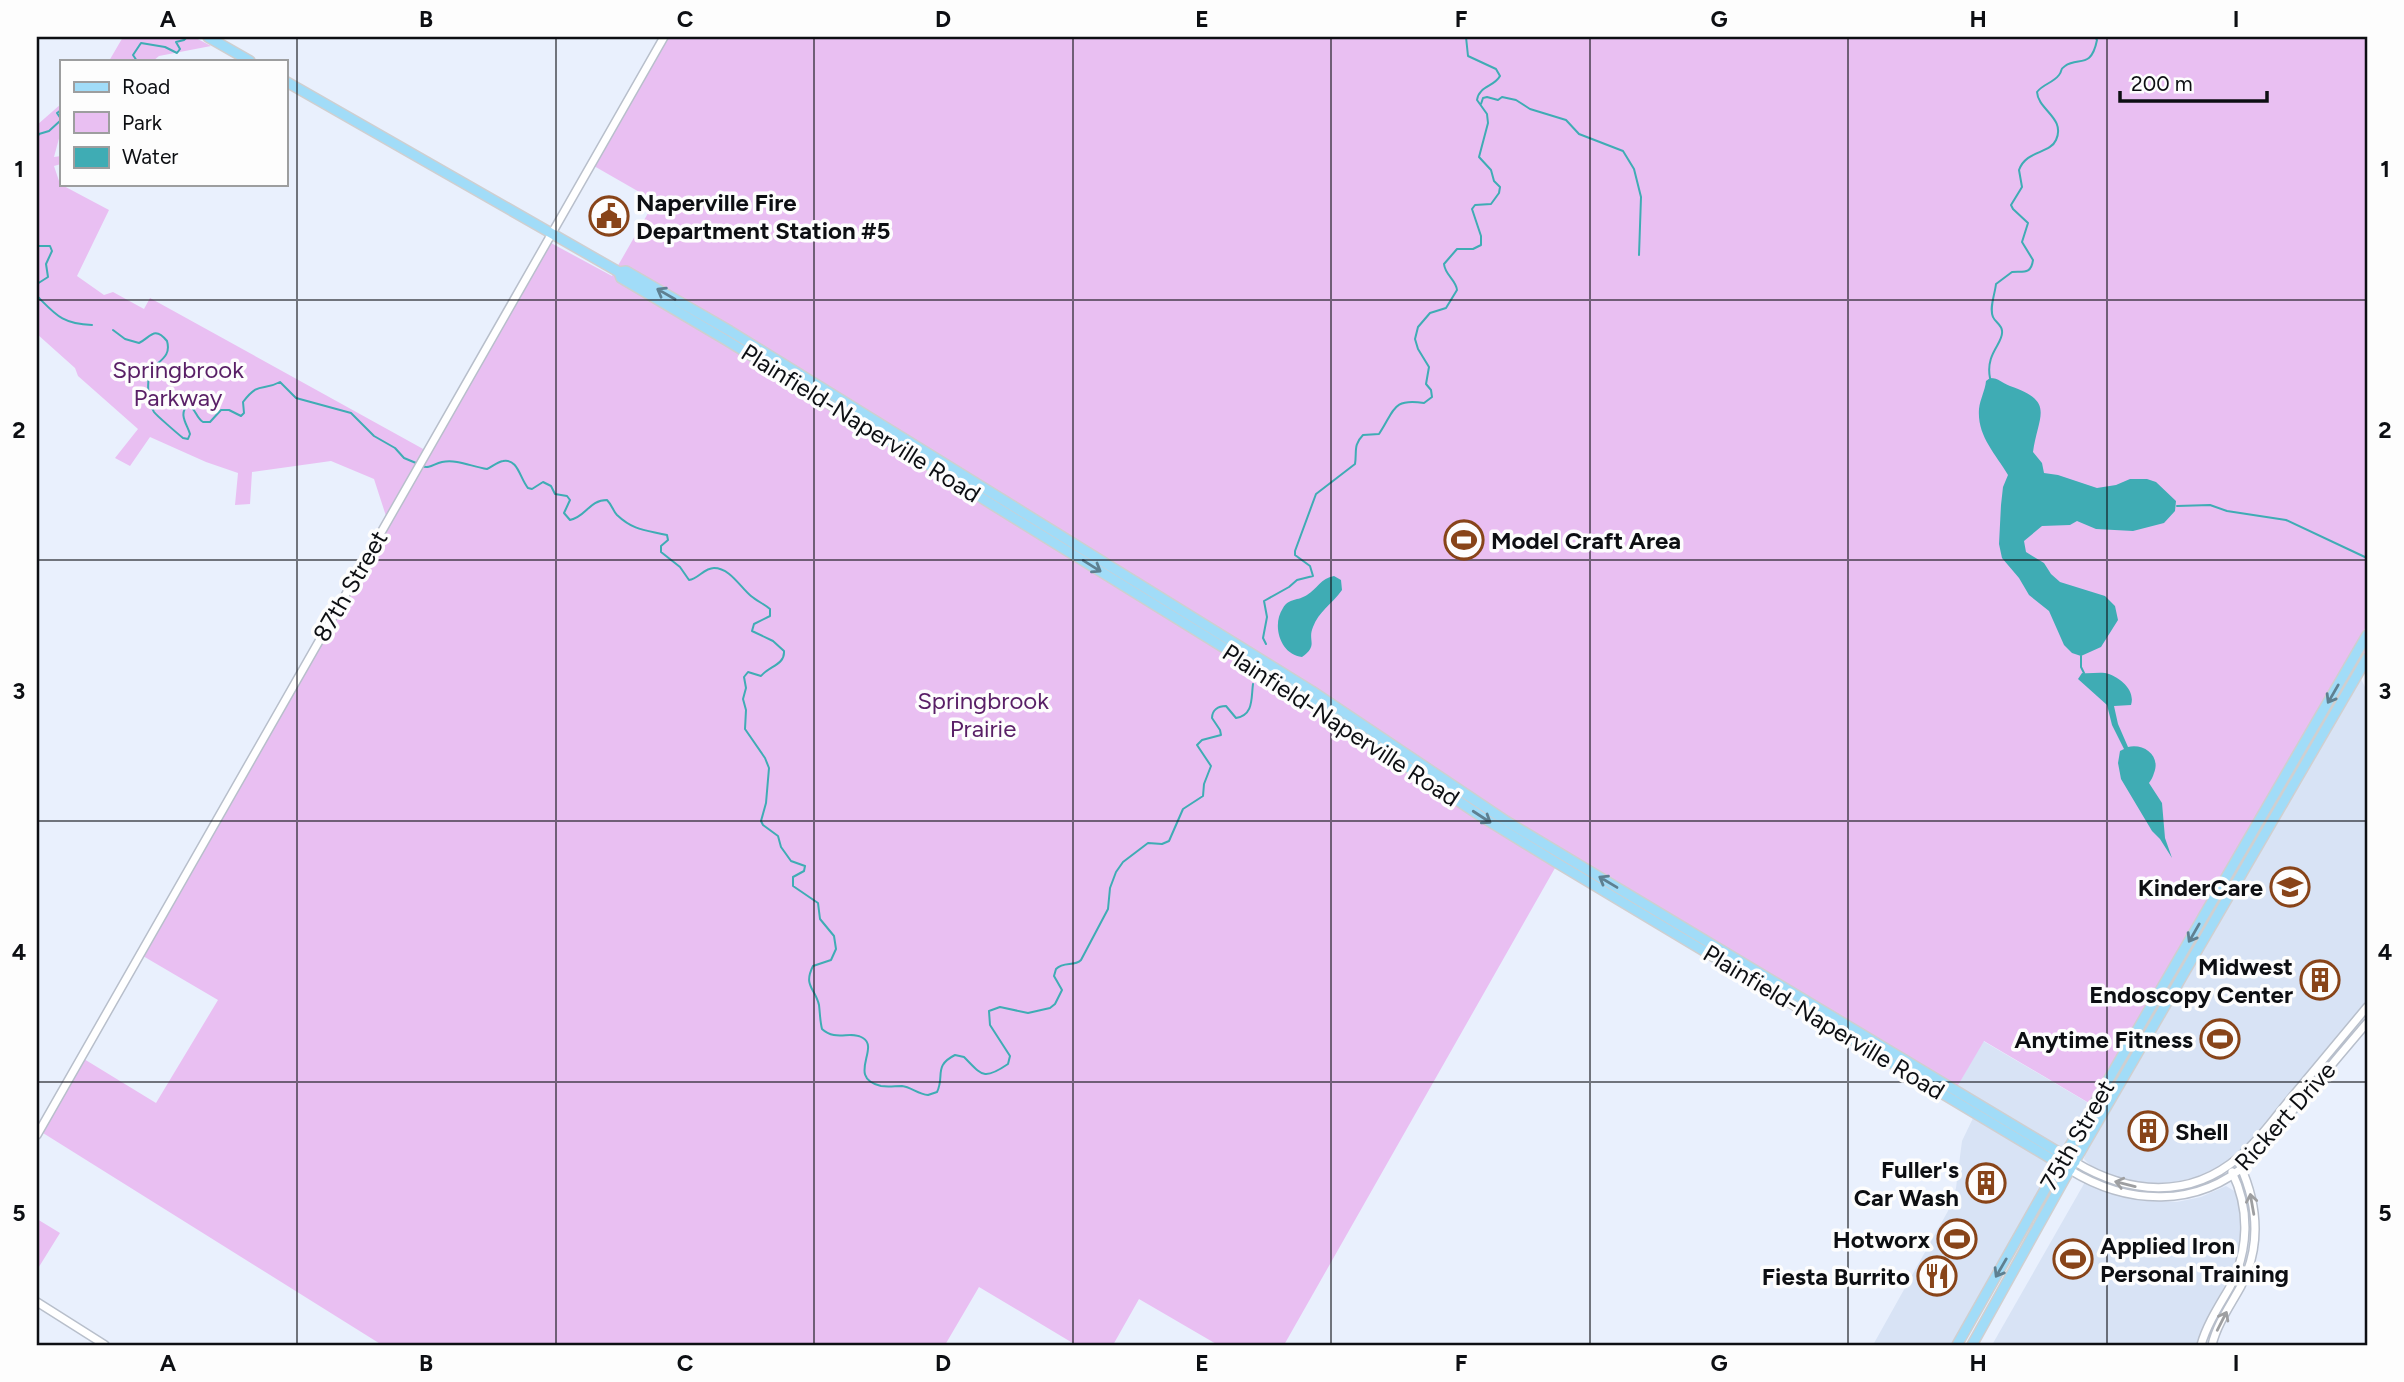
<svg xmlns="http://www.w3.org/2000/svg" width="2404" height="1382" font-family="Figtree,sans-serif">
<rect width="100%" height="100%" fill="#e9f0fd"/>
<!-- built -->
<path fill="#d8e3f5" d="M2361 679 2367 691V1002L2238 1154 2223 1165 2194 1178 2161 1185 2124 1181 2093 1168 2084 1159 2087 1146 2100 1129Z
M1983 1041 2090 1104 2063 1147 2055 1145 1957 1087Z
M1974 1116 2046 1160 2051 1167V1171L1953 1345H1873L1948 1211 1956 1188 1962 1141Z
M2085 1182 2112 1194 2146 1200 2177 1202 2201 1197 2226 1186 2236 1192 2242 1215V1235L2237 1260 2196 1345H1992Z"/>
<!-- green -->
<path fill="#e9bff2" d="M123 37H194L211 46 159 56 153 61H109Z
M666 37H2367V625L2089 1103 1984 1041 1957 1087 1760 977 1758 979 1559 861 1284 1345H1218L1139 1299 1113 1345H1076L979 1287 945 1345H382L43 1133 84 1059 156 1103 218 1000 143 956 551 243 612 276 655 201 594 166Z
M61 104V131L54 157 61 156V164L54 166 60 184 109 210 77 276 104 295 113 292 144 309 150 298 425 450 386 516 374 479 331 461 252 472 250 504 235 505 238 473 206 462 150 437 130 466 115 458 138 429 78 376 75 368 37 334V125Z
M2367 640V653L2105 1102 2143 1027Z
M37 1219 60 1233 37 1270Z"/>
<!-- water -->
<path fill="#3facb4" d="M1990 378C1999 378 2002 383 2010 386 2056 402 2038 415 2033 452L2042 463 2044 473 2058 475 2097 488 2116 485 2130 479H2147L2156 482 2176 501 2175 511 2164 523 2133 531 2096 529 2077 521 2070 525 2042 526 2024 541 2026 552 2044 563 2051 574 2060 582 2105 596 2115 606 2118 620 2101 647 2081 656 2072 653 2064 645 2049 611 2029 595 2019 578 2002 558 1999 544 2001 505 2003 487 2008 475C1995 453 1977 436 1979 409 1980 399 1985 391 1986 381Z
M1334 576 1341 580 1342 590C1333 603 1318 612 1313 627 1307 641 1319 645 1302 657 1281 655 1271 626 1283 608 1289 598 1298 601 1307 595 1317 589 1321 578 1334 576Z
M2082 673C2090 674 2097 672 2105 673 2119 676 2136 690 2131 705L2114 706 2118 724 2128 747C2144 743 2161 756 2154 773 2153 777 2151 780 2149 783L2162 803 2165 838 2172 858 2160 839 2152 831 2121 779 2118 763 2120 751 2124 749 2112 725 2107 705 2078 679Z"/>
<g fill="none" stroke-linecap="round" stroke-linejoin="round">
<!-- stream -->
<path stroke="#3facb4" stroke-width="2" d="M137 61 133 55 141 43 165 47 177 53 180 49 176 42 184 40 187 37
M1481 104 1483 98 1487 97 1498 100 1502 97 1516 100 1530 109 1566 120 1579 134 1623 151 1634 169 1641 197 1639 255
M61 119 57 113 61 110
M37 138 39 134 49 131 61 120
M37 246H50L52 251 46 264 48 277 37 284
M37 296C56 315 62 324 92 325
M113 330 125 339 139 343C150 338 154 325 167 341 171 355 162 359 153 368 145 377 148 402 154 412 156 415 178 434 183 438L188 439 190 434C187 424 178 414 188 405 195 407 196 418 203 422H210L221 410H229L241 416 244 413 243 402C260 380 262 392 280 382L296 398 351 413 374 436 395 448 404 458 416 463
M1990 378C1985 353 2004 343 2002 331 2002 325 1995 322 1993 317 1989 308 1995 294 1996 284L2012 272C2023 271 2031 275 2033 260L2022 242 2028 223 2013 209 2011 205 2022 187 2019 170C2026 150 2050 154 2056 140 2066 118 2038 110 2037 92 2043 84 2053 83 2059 75 2063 70 2059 70 2065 66 2078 56 2091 70 2097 40L2095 37
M421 466C431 469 433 464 442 462 458 459 472 467 487 469 492 467 497 462 503 461 518 458 520 479 528 488L532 489 543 482 551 486 555 494 567 496 570 500 564 513 570 520C586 517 589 500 607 500 612 505 613 511 617 515 634 531 646 530 667 535L668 540 661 546V552L680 567 689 580C698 579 704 568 714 568 730 568 740 587 751 596 757 601 764 604 770 609V616L754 624 752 631 773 641 784 651C785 665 769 666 761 676L748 672 744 677 746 688 743 699 746 710 745 729 765 758 769 768 766 803 761 821 763 825 778 836 781 847 791 861 805 866 804 871 793 877V886L818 903 820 919 834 936 836 949 831 960 813 966C803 986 815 988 819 1005 820 1013 820 1021 822 1029 836 1042 851 1030 863 1038 880 1048 846 1078 881 1086 888 1087 895 1086 902 1086 911 1087 918 1094 928 1095L937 1092C945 1076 933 1066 955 1055L964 1057C982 1075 983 1081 1008 1064L1010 1056 990 1025 989 1011 1000 1007 1028 1013 1050 1008 1055 1004 1062 990 1054 976 1056 969C1064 961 1074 967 1081 960L1108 909 1110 888 1116 872 1123 862 1148 843 1162 844 1169 841 1183 809 1203 796 1204 784 1211 766 1197 745 1202 740 1221 735 1220 730 1212 718C1212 710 1218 706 1226 706L1236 718C1254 715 1251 698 1253 684
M2177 506 2210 505 2227 511 2286 520 2367 558
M1266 644 1263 638 1267 617 1264 601 1289 587 1297 580 1313 576 1310 566 1295 555V551L1316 494 1355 464C1357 452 1353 445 1363 435L1379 434C1395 410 1392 398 1424 403L1432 397 1431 390 1426 384 1429 367 1418 349 1415 339 1418 327 1430 313 1446 308 1457 290C1456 280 1445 275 1444 264L1457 249H1473L1481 245V236L1472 209 1475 205 1491 204 1499 193 1500 187 1494 181 1491 170 1479 157 1488 123 1487 114 1477 100C1479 86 1494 87 1500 76L1496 69 1468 56 1466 37
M2081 656V667L2084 673"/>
<!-- minor casing -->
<g stroke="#b8bfcb" stroke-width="10">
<path id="minor" d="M37 1135 664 37
M2075 1162C2128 1194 2189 1200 2239 1157 2259 1141 2275 1117 2292 1097 2317 1067 2342 1037 2367 1007
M2070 1170C2127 1205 2197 1209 2249 1162 2266 1146 2280 1126 2294 1109 2319 1080 2343 1051 2367 1023
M37 1302 105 1345
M2201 1345C2207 1324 2219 1306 2230 1287 2249 1250 2250 1209 2232 1172
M2212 1345C2217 1324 2230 1306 2241 1286 2261 1247 2258 1205 2240 1165"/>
</g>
<!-- major casing -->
<g stroke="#cfcfd0" stroke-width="12">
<path id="major" d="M208 37 250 61
M285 81 619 272 621 278 726 340 1307 699 1482 817 1557 863 2070 1170
M619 272 626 271 730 331 1312 691 1506 821 2075 1162
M1957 1345 2064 1156 2367 635
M1972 1345 2065 1178 2367 658"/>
</g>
<!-- minor -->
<use href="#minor" stroke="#fff" stroke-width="7"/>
<!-- major -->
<use href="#major" stroke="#a1dcf8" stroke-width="9"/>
</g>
<!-- one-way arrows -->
<defs><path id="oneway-shaft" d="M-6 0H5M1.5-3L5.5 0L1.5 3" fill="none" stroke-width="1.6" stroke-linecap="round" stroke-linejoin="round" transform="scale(1.75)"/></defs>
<g stroke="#5e8091">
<use href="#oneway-shaft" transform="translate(666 294) rotate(-150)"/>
<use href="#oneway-shaft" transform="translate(1092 566) rotate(32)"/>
<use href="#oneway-shaft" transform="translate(2333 694) rotate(120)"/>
<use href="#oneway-shaft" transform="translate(1482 817) rotate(33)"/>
<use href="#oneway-shaft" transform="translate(1608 882) rotate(-149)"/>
<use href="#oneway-shaft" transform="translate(2194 933) rotate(120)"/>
<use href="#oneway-shaft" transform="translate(2001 1268) rotate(120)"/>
</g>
<g stroke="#9e9fa1">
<use href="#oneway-shaft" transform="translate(2125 1184) rotate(-166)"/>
<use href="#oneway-shaft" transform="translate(2252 1204) rotate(-100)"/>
<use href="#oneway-shaft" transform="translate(2222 1321) rotate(-63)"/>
</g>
<!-- grid -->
<path fill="none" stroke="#0d0f13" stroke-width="2" stroke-opacity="0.55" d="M297 37V1345M556 37V1345M814 37V1345M1073 37V1345M1331 37V1345M1590 37V1345M1848 37V1345M2107 37V1345M37 300H2367M37 560H2367M37 821H2367M37 1082H2367"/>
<!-- icons -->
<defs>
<g id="civic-ring" transform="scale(2.0125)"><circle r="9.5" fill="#fdfdfd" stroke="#884419" stroke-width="1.5"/><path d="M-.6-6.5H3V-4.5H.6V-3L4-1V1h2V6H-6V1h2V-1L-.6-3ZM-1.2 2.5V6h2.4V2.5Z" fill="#884419"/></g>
<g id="stadium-ring" transform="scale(2.0125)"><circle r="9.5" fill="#fdfdfd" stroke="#884419" stroke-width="1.5"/><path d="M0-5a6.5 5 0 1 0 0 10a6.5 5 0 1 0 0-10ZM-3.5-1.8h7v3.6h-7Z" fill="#884419"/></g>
<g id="school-ring" transform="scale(2.0125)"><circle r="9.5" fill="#fdfdfd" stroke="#884419" stroke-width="1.5"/><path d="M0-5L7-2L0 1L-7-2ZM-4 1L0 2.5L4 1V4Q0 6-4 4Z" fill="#884419"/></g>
<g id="building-ring" transform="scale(2.0125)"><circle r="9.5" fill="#fdfdfd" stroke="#884419" stroke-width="1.5"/><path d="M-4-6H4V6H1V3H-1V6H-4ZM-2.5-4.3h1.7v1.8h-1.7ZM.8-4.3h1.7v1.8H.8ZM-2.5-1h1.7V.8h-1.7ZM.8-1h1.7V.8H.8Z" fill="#884419"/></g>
<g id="restaurant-ring" transform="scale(2.0125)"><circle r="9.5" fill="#fdfdfd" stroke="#884419" stroke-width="1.5"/><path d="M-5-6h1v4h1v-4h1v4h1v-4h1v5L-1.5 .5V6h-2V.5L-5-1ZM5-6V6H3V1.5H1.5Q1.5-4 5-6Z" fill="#884419"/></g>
</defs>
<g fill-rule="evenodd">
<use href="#civic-ring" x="609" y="216"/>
<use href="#stadium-ring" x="1464" y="540"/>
<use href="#school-ring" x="2290" y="887"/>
<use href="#building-ring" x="2320" y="980"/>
<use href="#stadium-ring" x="2220" y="1039"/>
<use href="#building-ring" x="2148" y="1131"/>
<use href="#building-ring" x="1986" y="1183"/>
<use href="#stadium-ring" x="1957" y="1239"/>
<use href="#stadium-ring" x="2073" y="1259"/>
<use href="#restaurant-ring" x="1937" y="1276"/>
</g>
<g text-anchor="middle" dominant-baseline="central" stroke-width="7" stroke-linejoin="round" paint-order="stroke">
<!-- poi labels -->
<g font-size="24" font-weight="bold" fill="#0d0f13" stroke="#fdfdfd" text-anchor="end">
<text x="636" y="202" text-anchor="start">Naperville Fire<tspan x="636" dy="28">Department Station #5</tspan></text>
<text x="1491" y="540" text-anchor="start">Model Craft Area</text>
<text x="2263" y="887">KinderCare</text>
<text x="2293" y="966">Midwest<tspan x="2293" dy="28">Endoscopy Center</tspan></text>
<text x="2193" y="1039">Anytime Fitness</text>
<text x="2175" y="1131" text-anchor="start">Shell</text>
<text x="1959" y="1169">Fuller's<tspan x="1959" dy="28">Car Wash</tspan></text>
<text x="1930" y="1239">Hotworx</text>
<text x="2100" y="1245" text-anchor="start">Applied Iron<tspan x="2100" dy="28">Personal Training</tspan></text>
<text x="1910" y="1276">Fiesta Burrito</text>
</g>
<!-- park labels -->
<g font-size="24" fill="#591f66" stroke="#fdfdfd">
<text x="178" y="369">Springbrook<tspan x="178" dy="28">Parkway</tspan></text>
<text x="983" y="700">Springbrook<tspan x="983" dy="28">Prairie</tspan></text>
</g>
<!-- street labels -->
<g font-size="24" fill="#0d0f13" stroke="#fdfdfd">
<text transform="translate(861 423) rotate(32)">Plainfield-Naperville Road</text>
<text transform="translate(350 586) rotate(-60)">87th Street</text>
<text transform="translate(1341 725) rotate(33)">Plainfield-Naperville Road</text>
<text transform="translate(1824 1022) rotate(31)">Plainfield-Naperville Road</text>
<text transform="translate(2285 1116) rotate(-48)">Rickert Drive</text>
<text transform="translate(2077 1135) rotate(-60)">75th Street</text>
</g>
</g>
<!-- border -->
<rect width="2404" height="1382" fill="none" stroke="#fdfdfd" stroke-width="77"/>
<!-- legend -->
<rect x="60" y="60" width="228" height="126" fill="#fdfdfd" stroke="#9d9e9f" stroke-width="2"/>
<rect x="74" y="82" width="35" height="10" fill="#a1dcf8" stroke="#9d9e9f" stroke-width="2"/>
<text x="122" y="94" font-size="21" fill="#0d0f13">Road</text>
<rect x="74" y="112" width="35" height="21" fill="#e9bff2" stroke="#9d9e9f" stroke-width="2"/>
<text x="122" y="130" font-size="21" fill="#0d0f13">Park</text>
<rect x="74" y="147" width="35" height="21" fill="#3facb4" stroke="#9d9e9f" stroke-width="2"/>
<text x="122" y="164" font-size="21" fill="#0d0f13">Water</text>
<!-- scale -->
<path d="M2120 91v10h147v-10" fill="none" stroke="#0d0f13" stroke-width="3.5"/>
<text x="2131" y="91" font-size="21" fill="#0d0f13" stroke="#fdfdfd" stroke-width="5" paint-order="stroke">200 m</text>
<rect x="38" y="38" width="2328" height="1306" fill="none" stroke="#0d0f13" stroke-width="2.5"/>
<g font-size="23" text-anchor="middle" font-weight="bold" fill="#0d0f13">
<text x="168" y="27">A</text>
<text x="426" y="27">B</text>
<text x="685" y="27">C</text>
<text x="943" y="27">D</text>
<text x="1202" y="27">E</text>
<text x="1461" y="27">F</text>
<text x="1719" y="27">G</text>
<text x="1978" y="27">H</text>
<text x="2236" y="27">I</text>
<text x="19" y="177">1</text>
<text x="2385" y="177">1</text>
<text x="19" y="438">2</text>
<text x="2385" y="438">2</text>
<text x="19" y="699">3</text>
<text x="2385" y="699">3</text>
<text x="19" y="960">4</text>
<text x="2385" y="960">4</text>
<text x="19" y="1221">5</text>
<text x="2385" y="1221">5</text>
<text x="168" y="1371">A</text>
<text x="426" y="1371">B</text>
<text x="685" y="1371">C</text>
<text x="943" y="1371">D</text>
<text x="1202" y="1371">E</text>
<text x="1461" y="1371">F</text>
<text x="1719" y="1371">G</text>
<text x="1978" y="1371">H</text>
<text x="2236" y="1371">I</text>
</g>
</svg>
